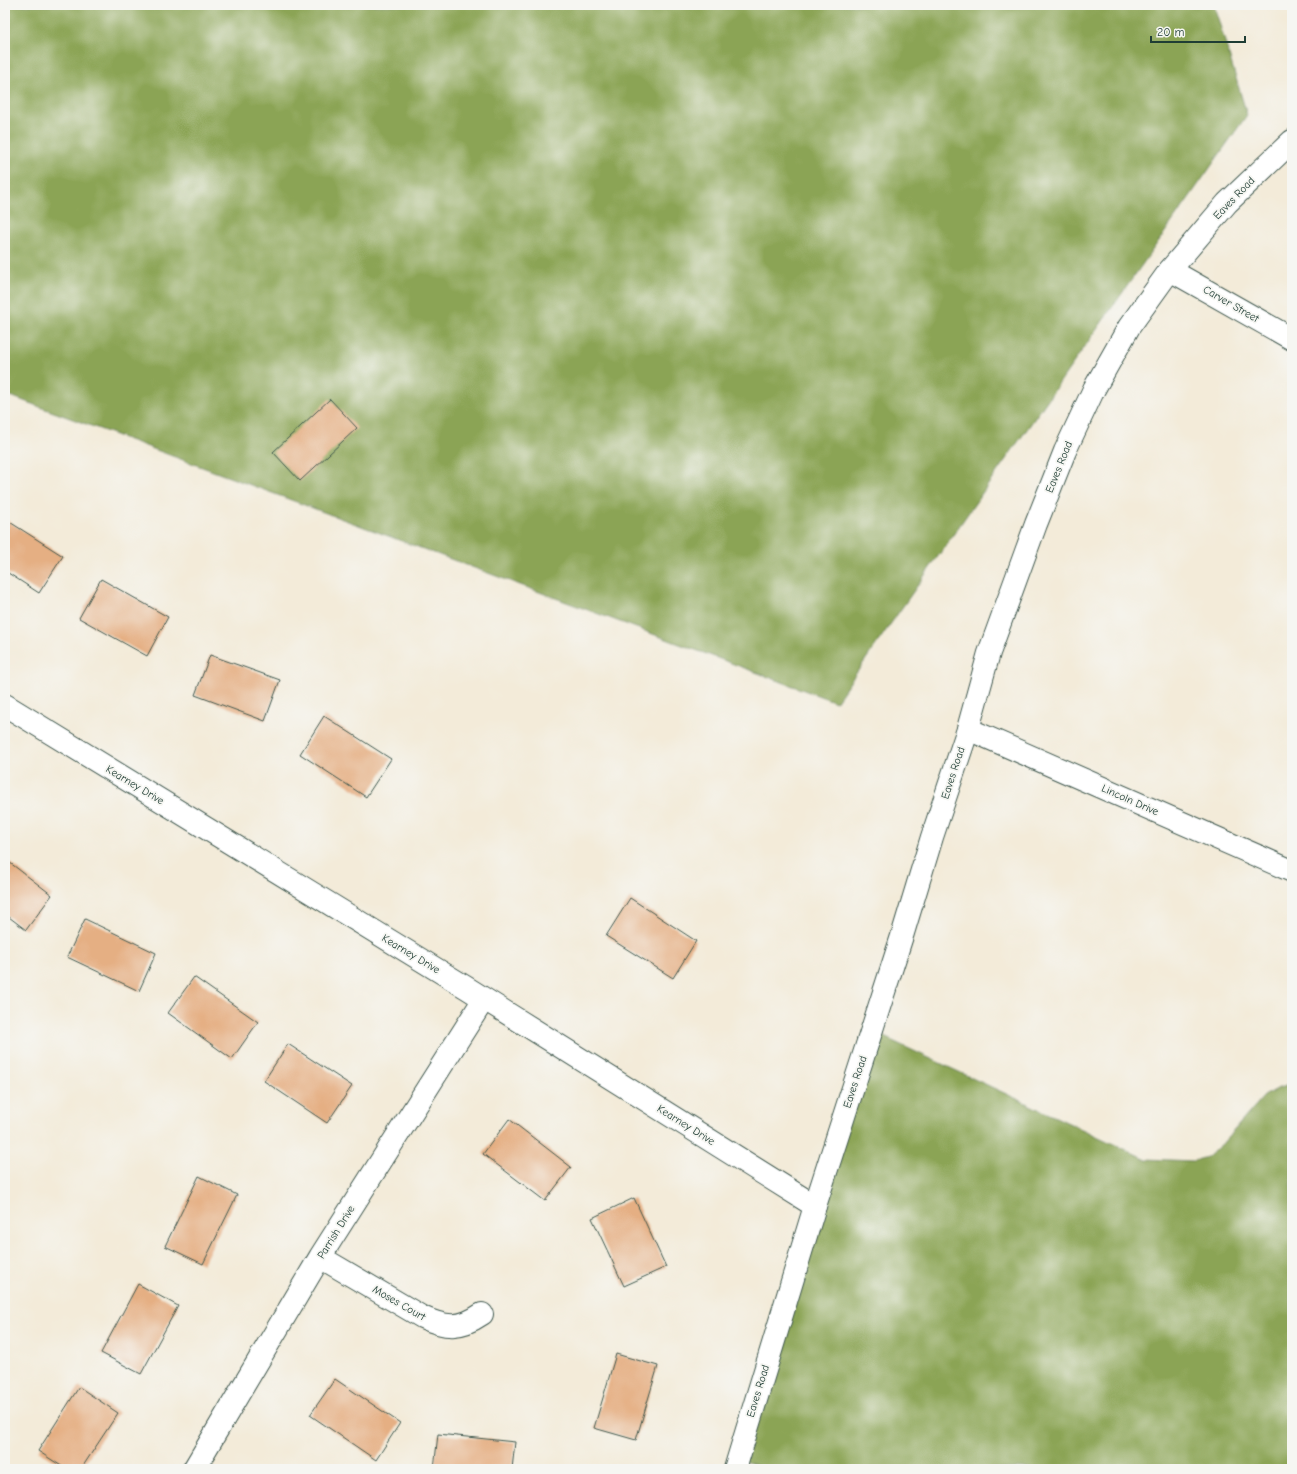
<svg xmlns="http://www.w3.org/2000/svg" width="1297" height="1474" font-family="'Comic Neue',sans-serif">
<rect width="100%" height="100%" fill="#f6f6f2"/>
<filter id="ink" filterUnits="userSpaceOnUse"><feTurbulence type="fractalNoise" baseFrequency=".025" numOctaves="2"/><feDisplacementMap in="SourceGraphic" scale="8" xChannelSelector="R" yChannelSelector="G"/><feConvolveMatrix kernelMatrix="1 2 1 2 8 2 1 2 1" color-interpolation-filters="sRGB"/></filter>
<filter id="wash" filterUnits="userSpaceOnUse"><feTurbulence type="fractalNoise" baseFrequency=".012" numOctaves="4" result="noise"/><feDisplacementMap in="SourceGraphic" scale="16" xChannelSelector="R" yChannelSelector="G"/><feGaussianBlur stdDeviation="0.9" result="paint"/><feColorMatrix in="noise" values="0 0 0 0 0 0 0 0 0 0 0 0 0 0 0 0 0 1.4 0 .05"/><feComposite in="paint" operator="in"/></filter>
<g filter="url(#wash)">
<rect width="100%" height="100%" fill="#f3ebd9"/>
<!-- forest -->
<path fill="#8ba455" stroke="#557044" d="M5 5H1214L1247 115 836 702 5 394Z
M871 1031 1146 1159 1193 1161 1207 1157 1222 1144 1264 1096 1279 1088 1292 1084V1469H767L738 1459Z"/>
<g id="blocks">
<!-- building -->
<path fill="#e5af83" d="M330 399 357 428 300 481 273 452Z
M5 519 63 556 39 593 5 571Z
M101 579 168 617 147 656 79 618Z
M210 655 280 680 265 721 195 695Z
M324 716 391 759 366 797 300 754Z
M5 859 52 895 26 930 5 914Z
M630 898 696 941 673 978 606 936Z
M85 919 156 953 139 991 67 957Z
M194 977 258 1022 232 1059 168 1013Z
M288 1044 352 1086 327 1123 264 1081Z
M509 1119 571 1167 545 1201 483 1154Z
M199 1176 237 1195 203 1264 165 1246Z
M634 1198 666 1267 624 1286 592 1218Z
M138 1284 178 1306 141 1374 101 1353Z
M616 1354 658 1366 636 1440 594 1428Z
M335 1379 400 1423 376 1460 310 1415Z
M79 1387 118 1413 81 1469H66L38 1451Z
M438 1434 515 1442 512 1469H434Z"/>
</g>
</g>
<g filter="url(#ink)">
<use href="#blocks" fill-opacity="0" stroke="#3f574d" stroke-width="1"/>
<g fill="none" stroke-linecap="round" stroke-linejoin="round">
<!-- street casing -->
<g stroke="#3f574d" stroke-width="24">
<path id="street" d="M1170 270 1292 339
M5 705 467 988 815 1206
M968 729 1292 871
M320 1257 422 1317C446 1328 460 1329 482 1314
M194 1469 320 1257 484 999"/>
</g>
<!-- secondary casing -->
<g stroke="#3f574d" stroke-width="24">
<path id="secondary" d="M735 1469 815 1206 903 933 932 837 968 729 989 653 1036 524 1065 451 1094 389 1129 327 1170 270 1227 203 1292 141"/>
</g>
<!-- street -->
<use href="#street" stroke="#fff" stroke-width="22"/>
<!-- secondary -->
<use href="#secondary" stroke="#fff" stroke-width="22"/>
</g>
</g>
<g text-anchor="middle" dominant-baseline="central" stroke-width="3.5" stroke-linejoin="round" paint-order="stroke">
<!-- street labels -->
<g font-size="11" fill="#1f3d34" stroke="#f6f6f2">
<text transform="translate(1234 198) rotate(-46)">Eaves Road</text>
<text transform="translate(1231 304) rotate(30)">Carver Street</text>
<text transform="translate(1059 467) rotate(-68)">Eaves Road</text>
<text transform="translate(953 773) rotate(-72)">Eaves Road</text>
<text transform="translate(135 785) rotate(31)">Kearney Drive</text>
<text transform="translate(1130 800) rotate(24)">Lincoln Drive</text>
<text transform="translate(411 954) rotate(31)">Kearney Drive</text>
<text transform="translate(855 1082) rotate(-72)">Eaves Road</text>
<text transform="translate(686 1125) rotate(32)">Kearney Drive</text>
<text transform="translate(336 1232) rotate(-58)">Parrish Drive</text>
<text transform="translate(399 1303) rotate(30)">Moses Court</text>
<text transform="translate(758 1391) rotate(-73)">Eaves Road</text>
</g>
</g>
<!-- margin -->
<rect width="1297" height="1474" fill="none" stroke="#f6f6f2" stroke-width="20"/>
<!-- scale -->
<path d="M1151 36v6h94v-6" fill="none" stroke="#1f3d34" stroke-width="2"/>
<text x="1157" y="36" font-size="12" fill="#1f3d34" stroke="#f6f6f2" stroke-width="3" paint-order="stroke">20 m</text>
</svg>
